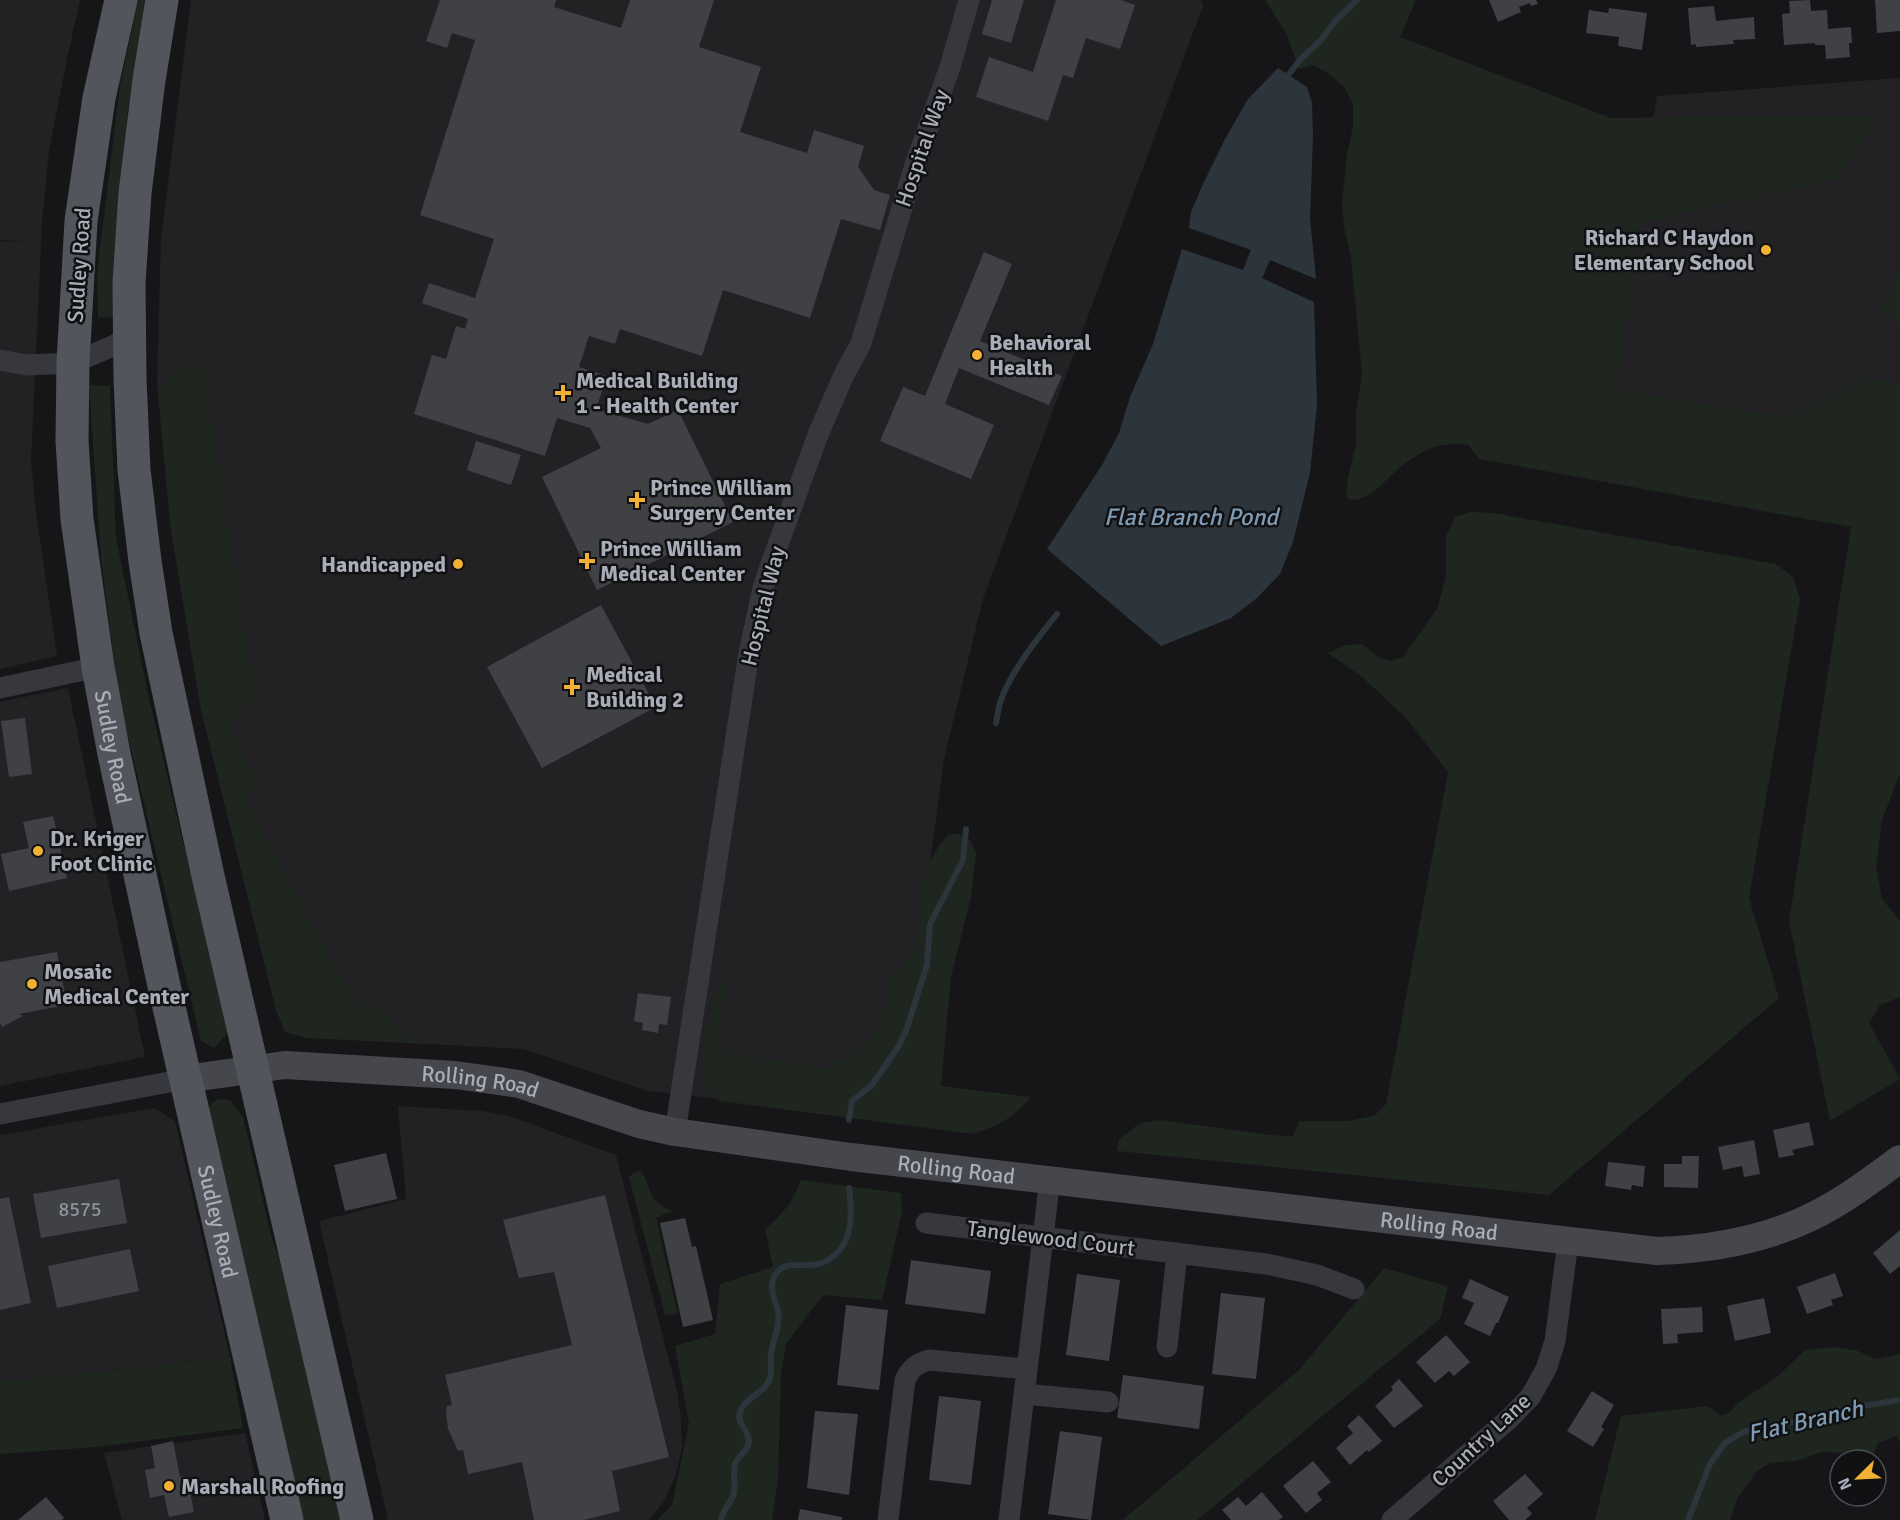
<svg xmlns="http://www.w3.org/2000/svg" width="1900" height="1520" font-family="Signika,sans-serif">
<rect width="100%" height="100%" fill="#161618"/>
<!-- built -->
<path fill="#222225" d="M0 0H80L67 59 49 151 42 222 31 461 36 512 57 656 0 669V242L24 241 0 240Z
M191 0H1201L1203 6 983 599 944 759 896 1118 647 1091 524 1049 308 1038 285 1032 276 1010 201 710 170 523 157 382 161 239Z
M1900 78V451L1606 404 1657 96Z
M68 688 145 1057 0 1086V702Z
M398 1106 482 1111 509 1116 616 1155 678 1395 681 1421 682 1447 676 1474 665 1500 649 1520H388L319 1221 406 1199Z
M154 1108 175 1121 230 1357 0 1382V1135Z
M245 1433 265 1520H122L104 1453Z"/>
<!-- green -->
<path fill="#1e261f" d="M138 0H151L128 109 115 317 98 318 97 273 120 86Z
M1265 0H1416L1400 37 1611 118 1882 115 1838 178 1640 223 1617 391 1792 417 1867 378 1900 385V773L1882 820 1876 867 1882 899 1900 921V997L1880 1005 1869 1023 1900 1079 1830 1121 1789 921 1851 527 1479 459 1468 445C1434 440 1412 456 1389 478 1377 489 1367 500 1350 500L1346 496 1348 477 1356 444V413L1362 373 1351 258 1344 227 1342 203 1347 155 1353 126V104L1344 87 1328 73 1312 65 1299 69 1286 33Z
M1900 272V321L1878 308Z
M203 364 255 696 230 725 260 789 243 795 353 1000 380 1011 419 1043 308 1038 285 1032 276 1010 201 710 170 523 158 391C172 369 178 367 203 364Z
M89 385 110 386 116 538 148 694 228 1033 214 1048 201 1041 119 699 101 558Z
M1470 512 1494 513 1776 564 1793 577 1800 599 1749 898 1779 998 1549 1195 1117 1151 1119 1139 1140 1123 1161 1120 1270 1135 1293 1136 1299 1121H1348L1374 1116 1386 1104 1448 772 1405 717 1362 677 1328 653 1346 645 1362 644 1380 658 1390 661 1403 657 1438 607 1446 576V536L1455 517Z
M949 834H959L970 840 976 853 971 897 951 977 941 1086 1031 1097C1013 1118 1000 1125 973 1134L719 1101 703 1086C701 1051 710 1019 718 986L725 983C727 1010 715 1027 728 1054L830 1069 835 1059H850C856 1053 863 1048 868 1042 885 1023 888 995 891 970H900C922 946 914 908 923 879 926 865 939 844 949 834Z
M218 1099 230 1100 243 1117 272 1239 295 1299 347 1520H299L208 1110 212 1103Z
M640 1170C654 1189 645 1200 672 1211L656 1218 678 1314 665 1315 629 1177 633 1173Z
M801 1180 901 1193 902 1212 882 1300 823 1295 786 1344 781 1375 778 1479 772 1520H657L672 1505 689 1423 675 1346 715 1334 720 1284 773 1267 765 1229C783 1214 792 1203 801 1180Z
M1384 1268 1448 1286 1440 1319 1197 1520H1123L1300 1369Z
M1833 1347 1858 1351 1876 1359 1900 1354V1441L1896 1436 1878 1443 1871 1460H1848L1844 1453 1822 1452 1795 1461 1770 1463 1757 1471 1749 1483 1738 1497 1730 1520H1595L1621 1416 1707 1406 1720 1415 1729 1413 1739 1402 1777 1377 1805 1350Z
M230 1357 243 1428 97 1447 0 1454V1382Z"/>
<!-- water -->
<path fill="#2c353c" d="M1278 68 1307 87 1312 103 1313 135 1310 218 1316 279 1270 260 1262 278 1314 302 1317 404 1310 473 1293 542 1280 574 1257 598 1231 618 1161 646 1047 549 1102 465 1119 433 1130 397 1153 344 1182 249 1243 270 1251 250 1189 228 1191 212 1203 184 1225 139 1248 99Z"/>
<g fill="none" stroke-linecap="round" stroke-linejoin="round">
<!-- stream -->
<path stroke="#2c353c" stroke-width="6" d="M1285 79 1300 60 1321 40 1336 20 1357 0
M996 723C998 715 998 707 1001 700 1012 670 1037 639 1057 614
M849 1120 852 1101 872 1085 898 1047 906 1031 927 965 930 924 963 860 966 829
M721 1520C723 1510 729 1505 733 1496 737 1486 732 1474 735 1464 738 1455 749 1451 749 1441 749 1431 736 1422 740 1412 745 1397 766 1393 770 1378 772 1372 770 1362 771 1355 772 1341 781 1325 778 1311 775 1299 768 1287 775 1275 785 1258 807 1269 822 1263 853 1250 853 1216 849 1188
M1688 1520 1710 1464 1725 1443 1743 1432 1770 1425 1816 1419 1832 1411 1900 1400"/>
</g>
<!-- building -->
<path fill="#404145" d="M440 0H556L554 7 621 28 630 0H714L699 47 761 67 740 132 807 153 814 130 864 146 858 167 874 190 890 195 880 230 841 219 810 318 723 290 702 356 620 329 615 344 589 336 579 367 607 376 596 409 648 424 678 410 733 522 597 590 542 477 601 448 590 428 557 418 545 456 414 414 432 355 446 359 456 326 465 329 468 319 422 303 429 283 475 298 494 239 420 215 475 40 452 33 447 48 426 41Z
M992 0H1024L1011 43 982 34Z
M1056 0H1121L1135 5 1120 49 1086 38 1073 78 1063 75 1048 121 976 97 989 57 1033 72Z
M1489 0H1536L1538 4 1531 6 1530 3 1519 7 1521 12 1498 22Z
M1810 0 1811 11 1827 10 1828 29 1851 27 1852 43H1849L1850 57 1826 59 1825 45H1815V43L1784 45 1782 14 1790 13 1789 1Z
M1875 0H1900V31L1877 33Z
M1714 6 1716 21 1754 17 1755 39 1733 40 1734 44 1696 47V44L1691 45 1688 8Z
M1609 8 1647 13 1642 50 1618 46 1619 37 1586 33 1589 10 1608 13Z
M984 252 1012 264 980 341 1062 376 1049 405 959 368 945 404 994 425 971 479 880 441 903 387 925 396Z
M476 441 521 455 511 485 467 470Z
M601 605 656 707 542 768 487 667Z
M25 718 32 774 9 777 1 721Z
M53 816 67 878 9 891 1 854 29 848 23 822Z
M57 952 67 1005 19 1014 23 1016 2 1027 0 1023V962Z
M638 993 671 997 667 1025 659 1024 658 1033 642 1030 643 1023 634 1021Z
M1809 1122 1814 1145 1792 1150 1794 1155 1779 1158 1773 1130Z
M1754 1140 1760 1174 1744 1177 1742 1166 1723 1170 1718 1147Z
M386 1153 397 1199 345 1211 334 1165Z
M1682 1156H1699L1698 1188 1664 1187V1164H1682Z
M1608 1162 1645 1166 1643 1187 1632 1185 1631 1190 1605 1186Z
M119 1179 127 1223 41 1238 33 1194Z
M605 1195 669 1457 612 1471 620 1511 584 1520H534L522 1462 468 1474 463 1450 458 1451 448 1429 446 1411 447 1406 452 1405 445 1375 572 1345 554 1272 519 1278 503 1220Z
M9 1197 31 1303 0 1310V1199Z
M685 1218 692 1247 696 1246 713 1320 683 1327 660 1223Z
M1900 1230V1266L1890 1274 1873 1253Z
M130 1249 139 1291 57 1308 48 1266Z
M911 1260 991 1271 985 1314 905 1304Z
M1835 1273 1843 1296 1831 1300 1833 1305 1807 1314 1797 1287Z
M1077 1274 1120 1280 1109 1361 1066 1355Z
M1470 1279 1509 1297 1498 1323H1496L1490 1336 1464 1324 1474 1303 1462 1298Z
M1221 1293 1265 1298 1256 1379 1212 1374Z
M1764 1298 1771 1333 1735 1341 1727 1306Z
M846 1305 888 1310 879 1390 837 1385Z
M1702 1307 1703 1332 1677 1334 1678 1343 1663 1344 1661 1309Z
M1446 1335 1470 1362 1454 1376 1449 1371 1435 1383 1416 1362Z
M1123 1375 1204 1386 1199 1429 1117 1418Z
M1399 1379 1423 1406 1394 1428 1375 1406 1393 1390 1391 1387Z
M1592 1391 1614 1405 1601 1427 1604 1429 1593 1447 1567 1431Z
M939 1396 981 1401 971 1485 929 1480Z
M815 1411 858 1414 849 1495 807 1488Z
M1359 1415 1382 1441 1369 1452 1367 1450 1350 1465 1336 1448 1353 1433 1347 1426Z
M1060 1431 1102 1437 1091 1520 1048 1514Z
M173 1441 180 1477 187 1476 194 1512 169 1517 164 1495 150 1498 145 1470 155 1468 151 1446Z
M1313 1461 1331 1482 1317 1493 1322 1500 1306 1513 1283 1486Z
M1525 1474 1543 1494 1527 1508 1532 1514 1525 1520H1509L1493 1501Z
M1262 1492 1283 1517 1279 1520H1231L1222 1510 1238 1497 1246 1506Z
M46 1497 64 1518 62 1520H18Z
M800 1509 842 1517V1520H798Z"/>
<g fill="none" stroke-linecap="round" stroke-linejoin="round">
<!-- street -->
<path stroke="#37383d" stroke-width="21" d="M0 360 27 365 73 363 129 339
M0 688 98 667
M0 1114 185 1079
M675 1132 749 653 763 588 772 561 819 432 843 377 861 343 915 165 951 64 969 0
M926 1223 1266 1264 1317 1275 1354 1289
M1167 1347 1177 1253
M1024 1394 1108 1402
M888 1520 905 1380C911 1368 916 1364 929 1360L1027 1369
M1009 1520 1050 1179
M1392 1520 1510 1418 1531 1396 1546 1369 1555 1341 1568 1242"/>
<!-- secondary -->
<path stroke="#45474d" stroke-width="28" id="s1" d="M185 1079 285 1065 455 1075 519 1084 639 1124 675 1132 851 1157 1657 1251C1720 1249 1781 1237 1835 1204 1858 1191 1879 1174 1900 1159"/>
<!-- primary -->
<g stroke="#53555c" stroke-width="33">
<path id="s2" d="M121 0 99 98 81 221 73 363 72 441 77 519 98 667 114 754 163 981 287 1520"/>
<path d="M162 0 149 80 135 193 129 283 130 379 134 470 145 561 156 633 208 876 357 1520"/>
</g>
</g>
<!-- markers -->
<g fill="#f2b134" stroke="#111113" stroke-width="2">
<circle cx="1766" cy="250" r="6"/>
<circle cx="977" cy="355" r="6"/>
<path d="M560 384h6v6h6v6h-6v6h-6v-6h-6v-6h6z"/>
<path d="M634 491h6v6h6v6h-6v6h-6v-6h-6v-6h6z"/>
<path d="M584 552h6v6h6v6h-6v6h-6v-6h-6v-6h6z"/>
<circle cx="458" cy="564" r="6"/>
<path d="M569 678h6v6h6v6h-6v6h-6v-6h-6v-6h6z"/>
<circle cx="38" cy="851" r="6"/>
<circle cx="32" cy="984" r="6"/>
<circle cx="169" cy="1486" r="6"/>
</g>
<g text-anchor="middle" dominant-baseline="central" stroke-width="5" stroke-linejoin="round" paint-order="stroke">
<!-- number labels -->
<g font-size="20" fill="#8e929b">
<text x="80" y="1209">8575</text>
</g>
<!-- street labels -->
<g font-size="22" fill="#a8adb8" stroke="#111113">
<text transform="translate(922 148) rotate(-71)">Hospital Way</text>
<text transform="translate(79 265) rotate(-86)">Sudley Road</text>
<text transform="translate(763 606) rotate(-76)">Hospital Way</text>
<text stroke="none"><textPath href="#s2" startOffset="754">Sudley Road</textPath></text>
<text stroke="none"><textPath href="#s1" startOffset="297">Rolling Road</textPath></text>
<text stroke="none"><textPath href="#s1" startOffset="783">Rolling Road</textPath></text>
<text stroke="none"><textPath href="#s2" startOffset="1240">Sudley Road</textPath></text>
<text stroke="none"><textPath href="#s1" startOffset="1269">Rolling Road</textPath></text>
<text transform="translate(1051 1238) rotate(7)">Tanglewood Court</text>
<text transform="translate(1481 1440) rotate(-43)">Country Lane</text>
</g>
<!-- poi labels -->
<g font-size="22" font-weight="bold" fill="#a8adb8" stroke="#111113" text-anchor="start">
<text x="1754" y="237" text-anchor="end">Richard C Haydon<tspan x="1754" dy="25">Elementary School</tspan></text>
<text x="989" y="342">Behavioral<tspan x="989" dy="25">Health</tspan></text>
<text x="576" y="380">Medical Building<tspan x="576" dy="25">1 - Health Center</tspan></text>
<text x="650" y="487">Prince William<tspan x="650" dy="25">Surgery Center</tspan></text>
<text x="600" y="548">Prince William<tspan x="600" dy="25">Medical Center</tspan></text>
<text x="446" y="564" text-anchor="end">Handicapped</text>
<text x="586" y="674">Medical<tspan x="586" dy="25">Building 2</tspan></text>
<text x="50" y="838">Dr. Kriger<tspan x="50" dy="25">Foot Clinic</tspan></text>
<text x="44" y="971">Mosaic<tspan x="44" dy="25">Medical Center</tspan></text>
<text x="181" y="1486">Marshall Roofing</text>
</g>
<!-- water labels -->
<g font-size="24" font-style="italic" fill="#7f9bb3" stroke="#111113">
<text x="1191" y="517">Flat Branch Pond</text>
<text transform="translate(1805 1421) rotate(-13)">Flat Branch</text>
</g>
</g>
<!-- north arrow -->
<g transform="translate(1858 1478) rotate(246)"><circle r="28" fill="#111113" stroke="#4d4f55" stroke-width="1.5"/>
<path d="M0-4.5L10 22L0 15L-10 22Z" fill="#f2b134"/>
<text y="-9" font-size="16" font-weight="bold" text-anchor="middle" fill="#a8adb8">N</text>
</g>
</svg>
